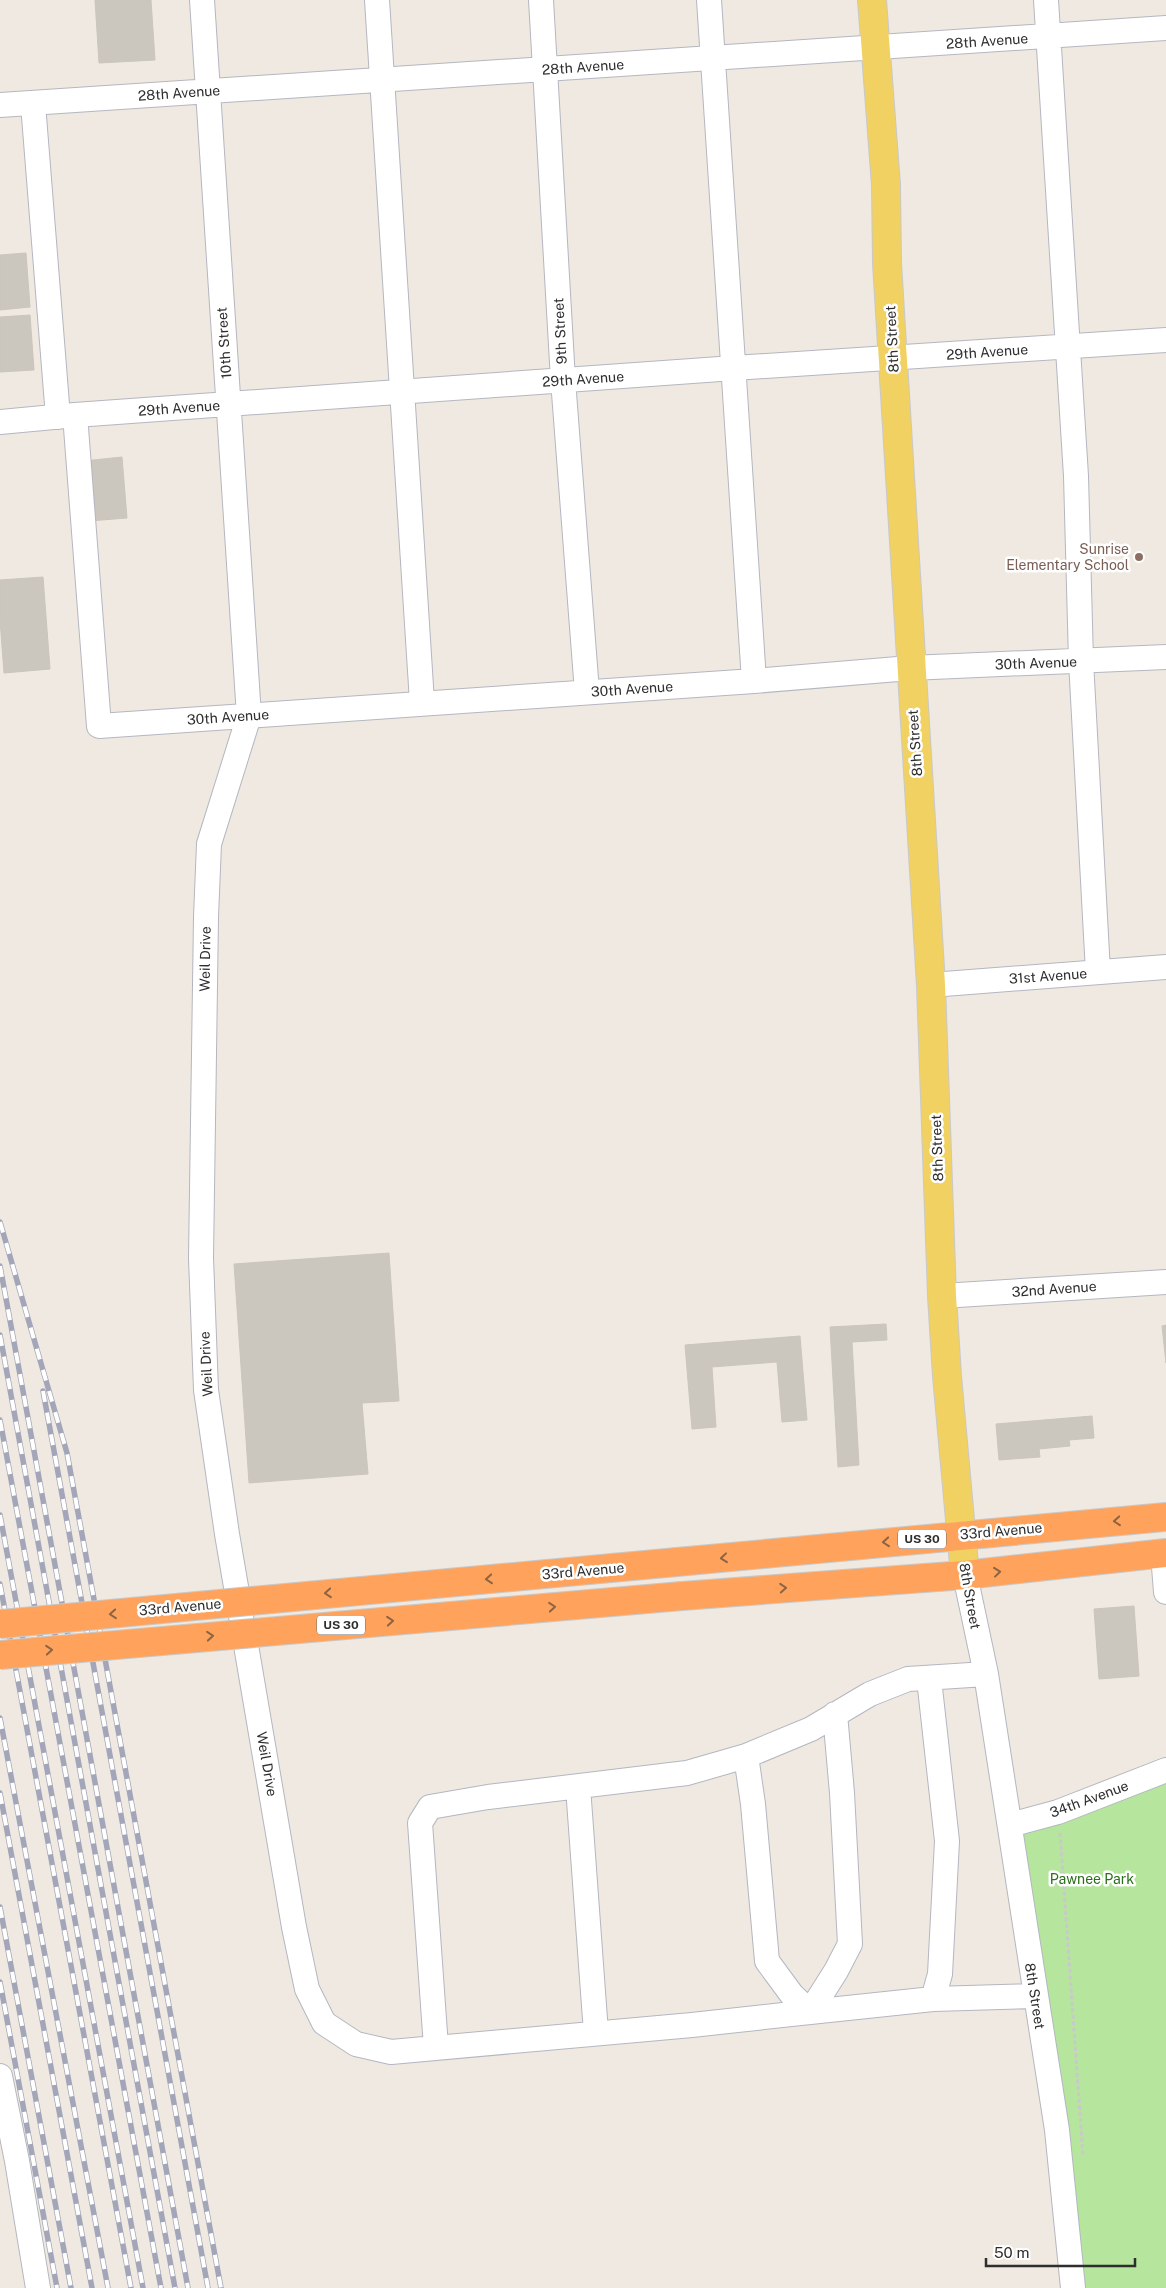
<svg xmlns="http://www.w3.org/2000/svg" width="1166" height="2288" font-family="'Public Sans',sans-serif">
<rect width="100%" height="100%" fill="#efe9e1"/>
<!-- green -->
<path fill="#b6e59e" d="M1166 1770V2288H1073L1010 1825Z"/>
<!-- building -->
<path fill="#cbc7bf" stroke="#cbc5ba" d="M95 0H151L155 60 99 63Z
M26 253 30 307 0 310V255Z
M30 315 34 370 0 372V317Z
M122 457 127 518 89 521 84 461Z
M43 577 50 669 4 673 0 620V580Z
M389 1253 399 1401 362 1403 368 1474 249 1483 234 1264Z
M886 1324 887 1340 852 1342 859 1465 838 1467 830 1327Z
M1166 1325V1363L1162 1326Z
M800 1336 807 1420 782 1422 777 1362 712 1367 716 1427 692 1429 685 1345Z
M1092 1416 1094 1438 1069 1440 1070 1446 1039 1449 1040 1457 999 1460 996 1424Z
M1134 1606 1139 1676 1099 1679 1094 1609Z"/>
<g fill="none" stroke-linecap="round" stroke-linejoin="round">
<!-- minor casing -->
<g stroke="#b4b7c1" stroke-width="26">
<path id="minor" d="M202 0 249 716 209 844 206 917 201 1258 206 1390 227 1534 294 1927 307 1989 324 2023 356 2044 391 2052 692 2025 810 2012 836 1971 850 1944 842 1793 835 1714
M377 0 422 702
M541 0 563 380 587 692
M709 0 754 681
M1046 0 1076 476 1081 661 1098 972
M33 104 58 417
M0 105 1166 28
M75 415 99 726 754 681 910 668 1166 657
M0 422 75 415 734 368 1166 340
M931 985 1166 967
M942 1296 1166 1282
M1163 1554 1166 1592
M965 1575 986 1674 1057 2130 1073 2288
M746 1756 753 1804 767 1961 792 1995 810 2012 933 1999 940 1974 947 1841 929 1679
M578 1787 596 2033
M1010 1825 1058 1812 1166 1770
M933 1999 1035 1996
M436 2047 420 1823 430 1807 488 1797 687 1773 746 1756 811 1729 870 1694 908 1679 986 1674
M0 2076 17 2161 38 2288"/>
</g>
<!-- major casing -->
<g stroke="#c9c9c9" stroke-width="30">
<path id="major" d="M872 0 886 185 887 263 931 985 942 1296 947 1376 965 1575"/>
</g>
<!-- highway casing -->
<g stroke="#c9c9c9" stroke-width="30">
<path id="highway" d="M677 1562 1166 1517
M682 1596 965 1575 1166 1553"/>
</g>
<!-- path -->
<path stroke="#c9c9c9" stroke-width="3" stroke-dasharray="4 2.5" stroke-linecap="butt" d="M1060 1833 1083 2156"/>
<!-- minor -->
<use href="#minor" stroke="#fff" stroke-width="24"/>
<!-- major -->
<use href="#major" stroke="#f2d163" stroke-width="28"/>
<!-- highway -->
<use href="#highway" stroke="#ffa35c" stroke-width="28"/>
<!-- rail casing -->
<g stroke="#a3a6b8" stroke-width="5.5">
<path id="rail" d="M0 1222 67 1453 221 2288
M0 1266 188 2288
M0 1335 175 2288
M43 1391 208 2288
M0 1420 161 2288
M0 1515 143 2288
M0 1584 131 2288
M0 1718 108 2288
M0 1793 92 2288
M0 1907 71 2288
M0 1982 57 2288"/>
</g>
<!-- rail -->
<use href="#rail" stroke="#fff" stroke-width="4" stroke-dasharray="11" stroke-linecap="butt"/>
<!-- highway-bridge casing -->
<g stroke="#c9c9c9" stroke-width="30" stroke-linecap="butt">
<path id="highway-bridge" d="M0 1624 677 1562
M0 1655 682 1596"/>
</g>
<!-- highway-bridge -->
<use href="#highway-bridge" stroke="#ffa35c" stroke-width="28"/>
</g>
<!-- one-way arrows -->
<defs><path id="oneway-chevron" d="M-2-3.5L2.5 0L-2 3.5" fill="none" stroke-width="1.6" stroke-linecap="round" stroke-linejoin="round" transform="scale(1.25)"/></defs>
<g stroke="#8c6343">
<use href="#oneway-chevron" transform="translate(1117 1521) rotate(175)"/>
<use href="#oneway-chevron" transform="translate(886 1542) rotate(175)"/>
<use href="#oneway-chevron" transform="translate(724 1558) rotate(174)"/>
<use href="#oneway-chevron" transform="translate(997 1572) rotate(-6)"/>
<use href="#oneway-chevron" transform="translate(489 1579) rotate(175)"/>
<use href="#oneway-chevron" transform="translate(783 1588) rotate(-4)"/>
<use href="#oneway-chevron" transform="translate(328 1593) rotate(175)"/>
<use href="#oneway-chevron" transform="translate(552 1607) rotate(-5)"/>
<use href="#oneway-chevron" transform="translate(113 1614) rotate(175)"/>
<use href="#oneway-chevron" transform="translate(390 1621) rotate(-5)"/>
<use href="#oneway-chevron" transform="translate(210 1636) rotate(-5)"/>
<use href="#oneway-chevron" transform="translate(49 1650) rotate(-5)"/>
</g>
<!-- markers -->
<circle fill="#8d6e63" stroke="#fff" stroke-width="2" cx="1139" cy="557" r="5"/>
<g text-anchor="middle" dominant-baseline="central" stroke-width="5" stroke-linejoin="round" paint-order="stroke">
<!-- shield labels -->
<g fill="#fff" stroke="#6d6d6d" stroke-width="1">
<rect x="898" y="1529.5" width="48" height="19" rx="4"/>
<rect x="317" y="1615.5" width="48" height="19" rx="4"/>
</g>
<g font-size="12" font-weight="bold" fill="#2e2e2e">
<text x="922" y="1539">US 30</text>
<text x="341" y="1625">US 30</text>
</g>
<!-- street labels -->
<g font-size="14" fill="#2e2e2e" stroke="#fff">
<text transform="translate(987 41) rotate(-4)">28th Avenue</text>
<text transform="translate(583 67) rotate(-4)">28th Avenue</text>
<text transform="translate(179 93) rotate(-4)">28th Avenue</text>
<text transform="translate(560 331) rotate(-93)">9th Street</text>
<text transform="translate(892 339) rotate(-93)">8th Street</text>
<text transform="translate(224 343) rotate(-94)">10th Street</text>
<text transform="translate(987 352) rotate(-4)">29th Avenue</text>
<text transform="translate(583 379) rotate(-4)">29th Avenue</text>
<text transform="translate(179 408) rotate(-4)">29th Avenue</text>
<text transform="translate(1036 663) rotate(-2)">30th Avenue</text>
<text transform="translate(632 689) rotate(-4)">30th Avenue</text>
<text transform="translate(228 717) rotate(-4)">30th Avenue</text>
<text transform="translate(915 743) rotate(-94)">8th Street</text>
<text transform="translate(205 959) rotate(-89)">Weil Drive</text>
<text transform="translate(1048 976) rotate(-4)">31st Avenue</text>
<text transform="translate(937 1148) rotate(-92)">8th Street</text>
<text transform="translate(1054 1289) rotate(-4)">32nd Avenue</text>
<text transform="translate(206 1364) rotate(-93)">Weil Drive</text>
<text transform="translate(1001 1531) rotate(-5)">33rd Avenue</text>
<text transform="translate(583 1571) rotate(-5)">33rd Avenue</text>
<text transform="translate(970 1596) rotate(80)">8th Street</text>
<text transform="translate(180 1607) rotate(-5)">33rd Avenue</text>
<text transform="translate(267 1764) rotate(80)">Weil Drive</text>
<text transform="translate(1089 1799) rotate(-20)">34th Avenue</text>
<text transform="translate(1035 1996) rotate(81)">8th Street</text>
</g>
<!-- education labels -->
<g font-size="14" fill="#785e54" stroke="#fff" text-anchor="end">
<text x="1129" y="549">Sunrise<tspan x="1129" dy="16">Elementary School</tspan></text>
</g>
<!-- park labels -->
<g font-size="14" fill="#2c6e1b" stroke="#fff">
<text x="1092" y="1879">Pawnee Park</text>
</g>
</g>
<!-- scale -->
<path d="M986 2258v8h149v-8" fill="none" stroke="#2e2e2e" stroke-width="2.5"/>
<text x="994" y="2258" font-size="15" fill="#2e2e2e" stroke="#ffffff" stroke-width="4" paint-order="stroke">50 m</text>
</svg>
